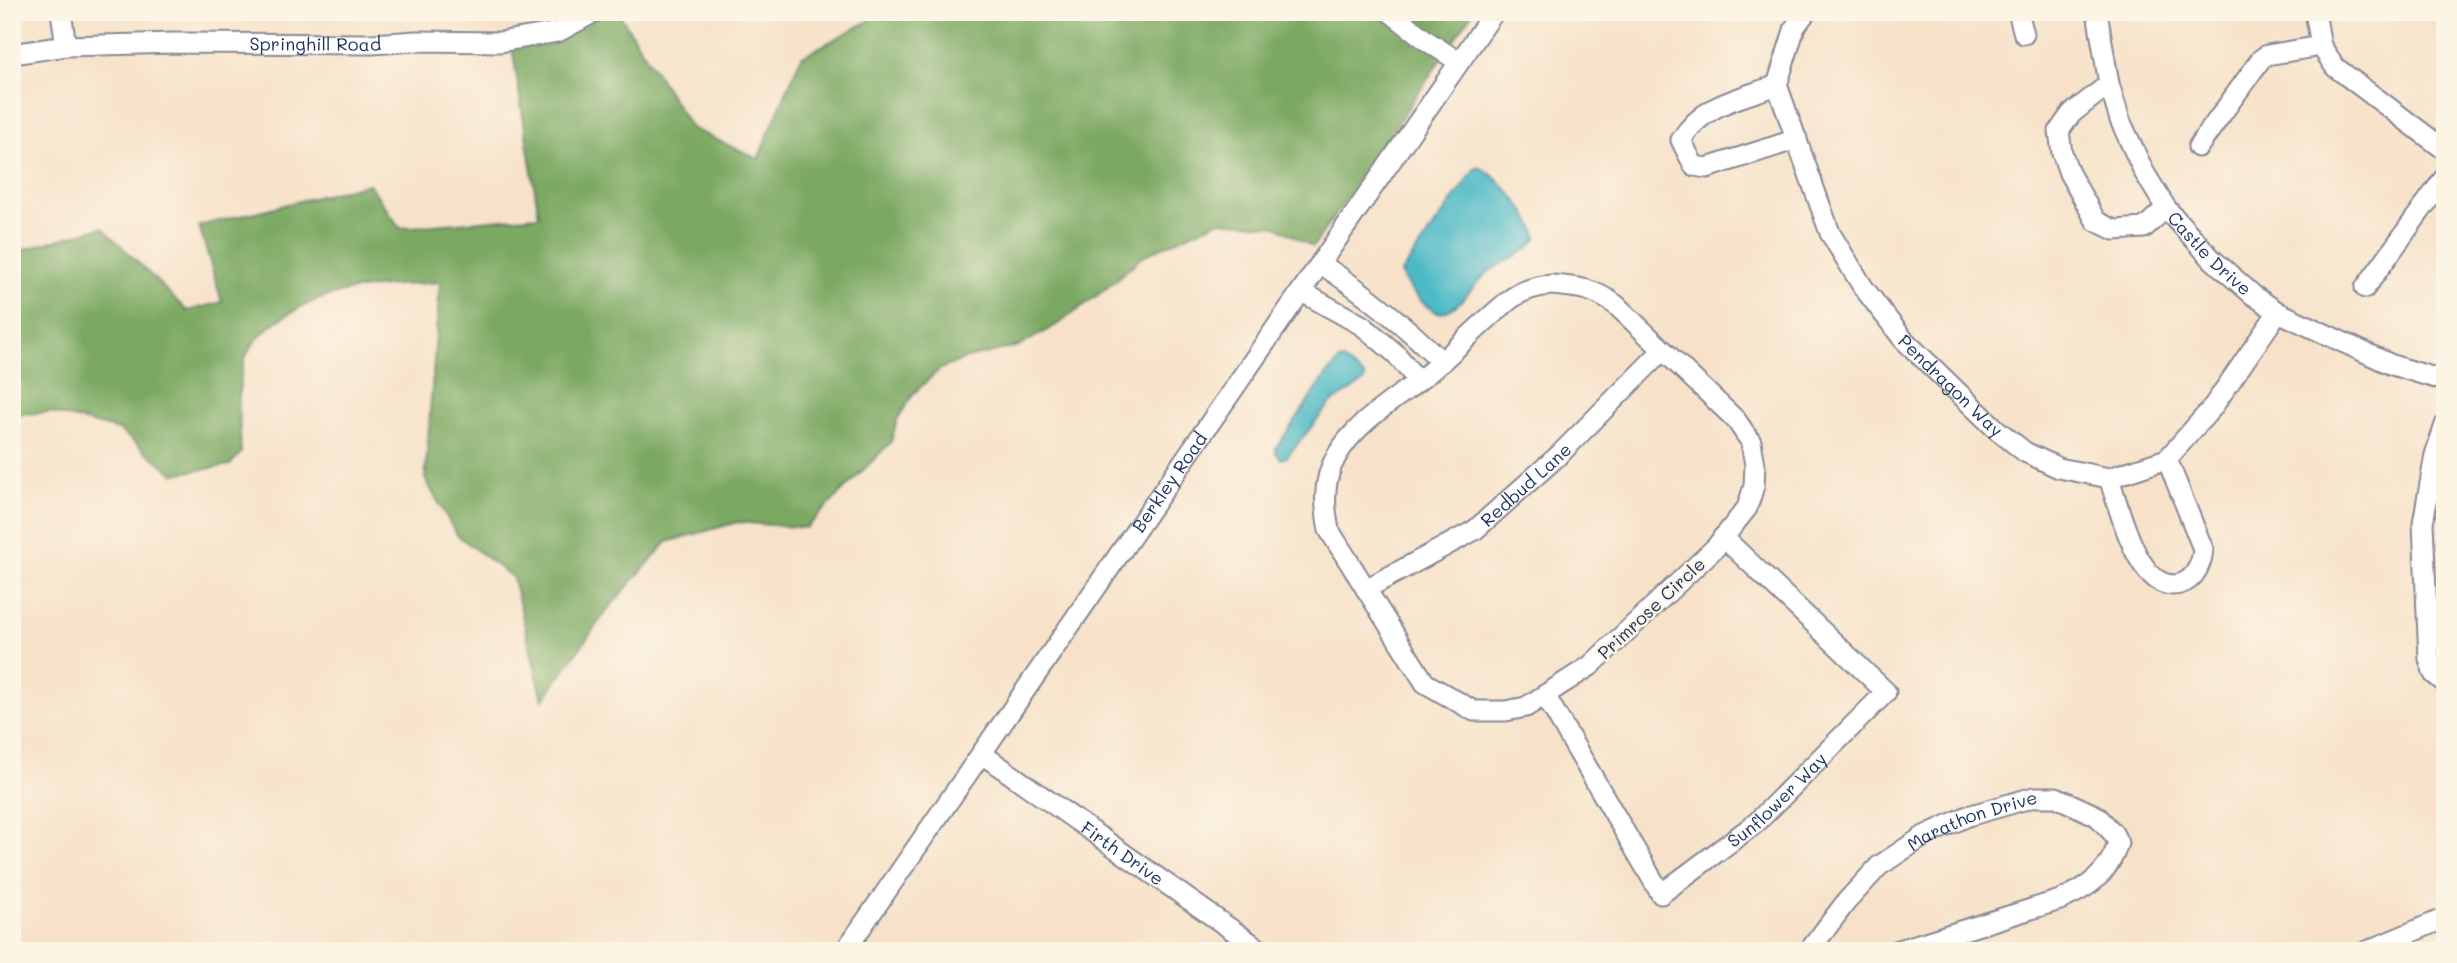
<svg xmlns="http://www.w3.org/2000/svg" width="2457" height="963" font-family="Mali,sans-serif">
<rect width="100%" height="100%" fill="#fcf5e5"/>
<filter id="ink" filterUnits="userSpaceOnUse"><feTurbulence type="fractalNoise" baseFrequency=".0143" numOctaves="2"/><feDisplacementMap in="SourceGraphic" scale="14" xChannelSelector="R" yChannelSelector="G"/><feConvolveMatrix kernelMatrix="1 2 1 2 8 2 1 2 1" color-interpolation-filters="sRGB"/></filter>
<filter id="wash" filterUnits="userSpaceOnUse"><feTurbulence type="fractalNoise" baseFrequency=".00686" numOctaves="4" result="noise"/><feDisplacementMap in="SourceGraphic" scale="28" xChannelSelector="R" yChannelSelector="G"/><feGaussianBlur stdDeviation="1.57" result="paint"/><feColorMatrix in="noise" values="0 0 0 0 0 0 0 0 0 0 0 0 0 0 0 0 0 1.4 0 .05"/><feComposite in="paint" operator="in"/></filter>
<g filter="url(#wash)">
<rect width="100%" height="100%" fill="#f7e2c9"/>
<!-- forest -->
<path fill="#7ba962" stroke="#4b6c60" stroke-width="2" d="M581 12H618L691 128 758 159 801 57 869 21 868 12H1473L1313 247 1276 226 1218 221 1143 256 1103 291 1060 323 1019 346 967 358 940 369 914 393 897 420 891 442 806 528 738 522 667 542 608 609 543 700 513 578 457 535 425 479 440 282C408 285 374 285 343 292 307 300 252 327 243 366 236 394 240 424 241 453L230 465 174 474 119 430 49 412 12 415V253L102 227 187 311 222 302 199 226 369 184 400 228 539 216 512 47Z"/>
<!-- water -->
<path fill="#4cb9c6" stroke="#347492" stroke-width="2" d="M1476 167C1494 168 1537 221 1537 239 1525 255 1501 261 1486 274 1472 286 1457 313 1438 313 1425 307 1405 287 1401 273Z
M1343 360 1365 377 1364 382 1330 404 1287 457 1281 459 1276 453V448L1325 377 1339 361Z"/>
</g>
<g filter="url(#ink)">
<g fill="none" stroke-linecap="round" stroke-linejoin="round">
<!-- minor casing -->
<g stroke="#898894" stroke-width="23">
<g id="minor">
<path d="M61 12 66 46"/>
<path d="M1390 12 1427 41 1459 62"/>
<path id="s1" d="M1806 12 1795 27 1777 85 1830 233 1863 287 1903 339 1996 429 2025 452 2059 468 2109 478 2167 459 2212 408 2278 312"/>
<path d="M2018 12 2024 34"/>
<path id="s2" d="M2097 12 2109 84 2120 120 2144 172 2166 208 2212 259 2253 295 2278 312 2392 365 2445 381"/>
<path d="M2315 12 2321 46 2335 67 2445 150"/>
<path id="s3" d="M12 54 66 46 175 43 372 44 416 41 500 42 558 32 595 12"/>
<path d="M2109 84 2071 114 2059 131 2062 153 2069 173 2096 221 2114 230 2144 228 2166 208"/>
<path d="M1777 85C1739 99 1704 103 1681 140L1694 166 1707 168 1797 139"/>
<path d="M2198 147 2261 59 2267 55 2321 46"/>
<path d="M1321 264C1365 293 1404 324 1442 362"/>
<path d="M1552 285C1579 287 1594 289 1616 305L1736 420 1751 442 1755 465 1754 486 1747 508 1716 547 1590 666 1526 707 1506 711H1474L1425 683 1329 530C1324 505 1323 480 1336 457 1357 419 1401 397 1432 370 1459 347 1484 320 1512 298 1525 289 1537 286 1552 285Z"/>
<path d="M2365 288 2445 177"/>
<path d="M1302 292 1363 326 1396 354 1418 381"/>
<path d="M2445 425 2435 455 2423 523 2429 659 2434 674 2445 683"/>
<path d="M2109 478C2119 506 2138 595 2180 584 2195 580 2202 563 2203 549L2167 459"/>
<path id="s4" d="M1366 589 1475 530 1560 454 1663 350"/>
<path id="s5" d="M1545 695 1661 894 1756 823 1886 692 1723 537"/>
<path id="s6" d="M982 754 1262 951"/>
<path id="s7" d="M845 951 1494 12"/>
<path id="s8" d="M1809 951 1846 902 1879 866 1924 836 1968 816 2034 797H2056L2097 816 2113 833 2118 843C2109 874 2088 888 2060 900L1896 951"/>
<path d="M2367 951 2445 918"/>
</g>
</g>
<!-- minor -->
<use href="#minor" stroke="#fff" stroke-width="19"/>
</g>
</g>
<g text-anchor="middle" dominant-baseline="central" stroke-width="5" stroke-linejoin="round" paint-order="stroke">
<!-- street labels -->
<g font-size="18" fill="#1b2f5e" stroke="#fcf5e5">
<text stroke="none"><textPath href="#s3" startOffset="304">Springhill Road</textPath></text>
<text stroke="none"><textPath href="#s2" startOffset="273">Castle Drive</textPath></text>
<text stroke="none"><textPath href="#s1" startOffset="432">Pendragon Way</textPath></text>
<text stroke="none"><textPath href="#s7" startOffset="570">Berkley Road</textPath></text>
<text stroke="none"><textPath href="#s4" startOffset="192">Redbud Lane</textPath></text>
<text transform="translate(1651 608) rotate(-43)">Primrose Circle</text>
<text stroke="none"><textPath href="#s5" startOffset="380">Sunflower Way</textPath></text>
<text stroke="none"><textPath href="#s8" startOffset="215">Marathon Drive</textPath></text>
<text stroke="none"><textPath href="#s6" startOffset="172">Firth Drive</textPath></text>
</g>
</g>
<!-- margin -->
<rect width="2457" height="963" fill="none" stroke="#fcf5e5" stroke-width="42"/>
</svg>
